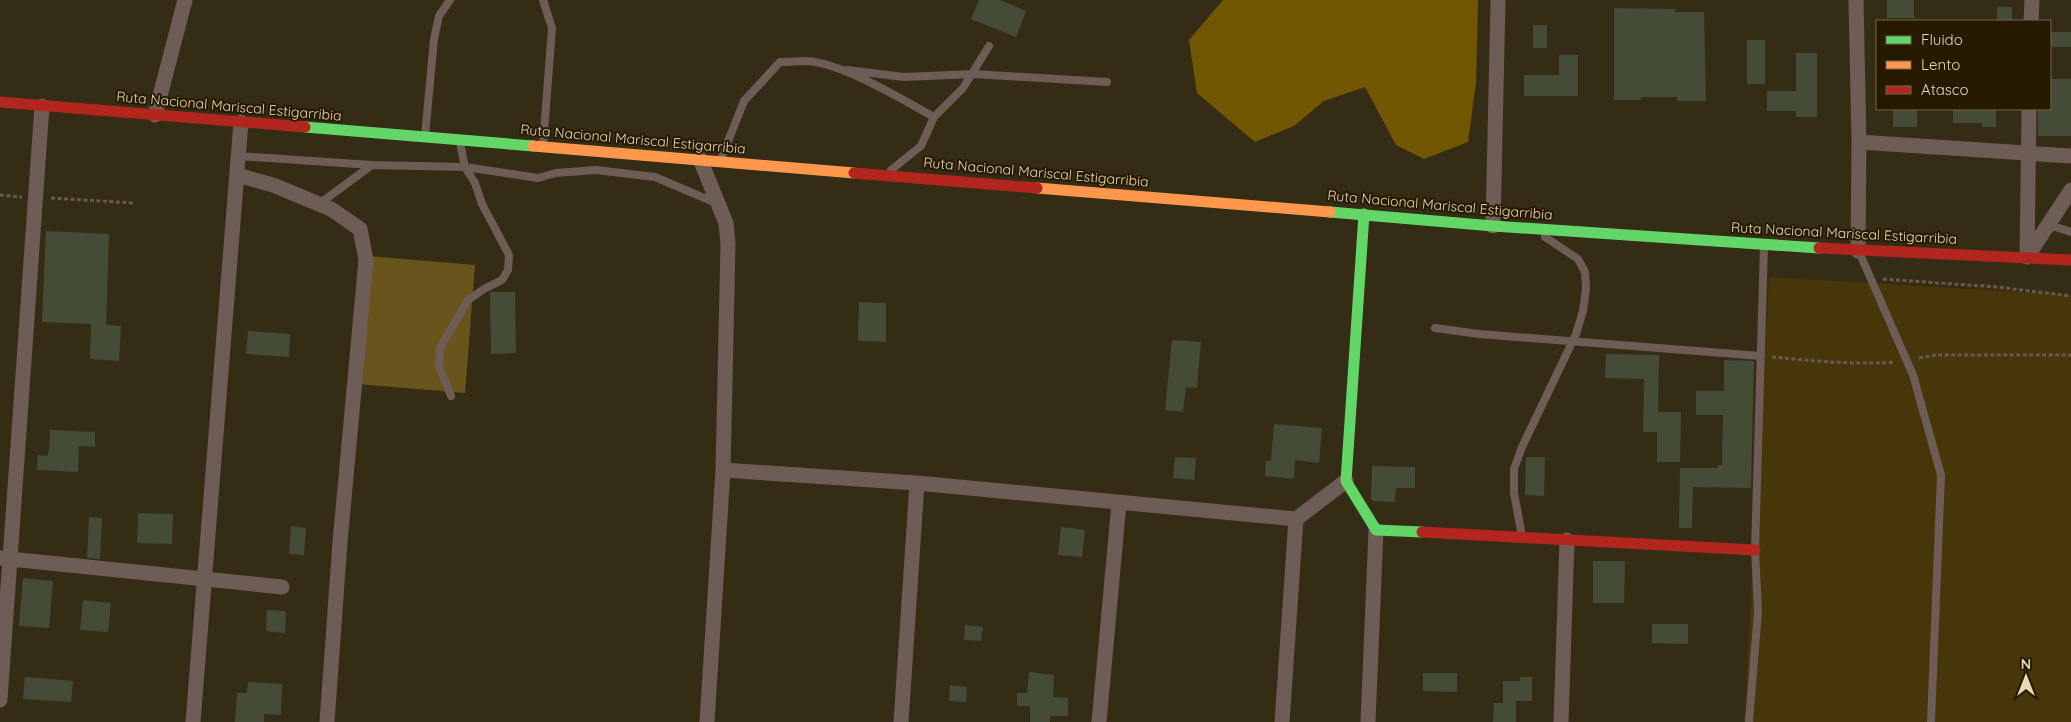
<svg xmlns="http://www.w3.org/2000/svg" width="2071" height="722" font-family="Quicksand,sans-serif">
<rect width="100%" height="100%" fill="#352c16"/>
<!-- built -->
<path fill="#46360a" d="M1769 277 2071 295V722H1744Z"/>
<!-- green -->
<path fill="#69541c" d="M368 256 475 265 465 393 357 384Z"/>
<!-- forest -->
<path fill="#725703" d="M1223 0H1478L1476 82 1468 142 1424 159 1396 145 1365 87 1324 101 1294 126 1255 142 1197 93 1189 40Z"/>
<!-- building -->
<path fill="#444c38" d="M979 0H1000L1026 11 1016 37 971 19Z
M1887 0H1914V18H1887Z
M1997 7H2012V21H1997Z
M1614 8 1675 9V12H1704L1706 101H1677V97H1641V100H1614Z
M1533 25H1547V48H1533Z
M2051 32H2071V47H2051Z
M1747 40H1765V84H1747Z
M1796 53H1817V117H1796V111H1767V91H1796Z
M1559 55H1578V96H1524V75H1559Z
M2050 79H2071V136H2038V109H2050Z
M1893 109H1917V127H1893Z
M1953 109H1996V127H1982V123H1953Z
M46 231 109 234 106 325 121 326 119 361 90 359 91 324 42 322Z
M490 292H515L516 353 491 354Z
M859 302 886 303V342L858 341Z
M248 331 290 334 289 357 246 354Z
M1172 340 1201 342 1197 388 1186 387 1183 412 1165 410Z
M1606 354 1659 355 1658 412H1681L1680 462H1657V432H1643L1644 379 1605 378Z
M1724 360 1754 361 1751 488 1693 487 1692 528H1679L1680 468H1718V465H1722L1723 415H1696V391H1724Z
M1274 424 1322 428 1319 463 1295 460 1294 479 1265 476 1266 461H1271Z
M50 430 95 432V447L79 446 78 472 37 470 38 455 48 456V451L49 452Z
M1175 457 1196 458 1194 480 1173 478Z
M1526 457H1545L1544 496 1525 495Z
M1372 466 1415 467V488H1396L1395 502 1373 501 1371 499Z
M138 513 173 514 172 544 137 543Z
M89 517 102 518 100 559 87 558Z
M291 526 306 528 304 555 289 554Z
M1061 527 1085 530 1082 557 1058 555Z
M1593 561H1625L1624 603H1593Z
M23 578 53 581 49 628 19 626Z
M83 600 111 603 108 632 80 630Z
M267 610 286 611 285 633 266 631Z
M1652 624H1688V644L1652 643Z
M965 625 983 627 981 641 964 640Z
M1029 672 1054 675 1053 697 1068 698V716H1050V722H1030V706H1017V693H1027Z
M1423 673H1457V692L1423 691Z
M25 677 73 681 71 702 23 699Z
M1520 677H1532V701H1516V722H1493L1494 703H1503V681H1520Z
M248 682 282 684 281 715 264 714V722H235L237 693H247Z
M950 685 967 687 966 702 949 701Z"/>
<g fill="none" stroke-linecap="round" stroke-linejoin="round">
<!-- path -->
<path stroke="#665a50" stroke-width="3" stroke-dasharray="4 2.5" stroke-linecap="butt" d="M0 195 22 197
M51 198 134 203
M1883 279 1997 287 2071 296
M1772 357C1813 361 1854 365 1895 362
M1919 358 1936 355H2071"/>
<!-- lane -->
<path stroke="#6e5c56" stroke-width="8" d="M543 0 552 28 543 145
M847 70 904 77 973 74 1107 82
M425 136 434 39 439 16 450 0
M239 156 372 165 465 167 538 178 556 173 596 170 655 177 716 203
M721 159 744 101 780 62C789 62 798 61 807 61 842 63 902 99 934 117
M891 170 921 146 934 117 963 88 989 46
M319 204 372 165
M2049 225 2071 232
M1860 254 1913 375 1941 475 1931 722
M1435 328 1479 334 1761 356
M451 396 439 366 440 348 468 300 484 289 502 280 508 270 509 255 482 204 475 183 465 167 460 143
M1522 536 1514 493V469L1522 447 1576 334 1583 311 1586 289 1585 272 1578 259 1545 237
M1749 722 1758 611 1755 550 1764 246"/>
<!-- street -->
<path stroke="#6e5c56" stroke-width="15" d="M1856 0 1859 142 1858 251
M2031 21 2032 0
M155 115 185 0
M1859 142 2071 156
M700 159 726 223 728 244 723 470 707 722
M237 175 273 185 331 209 360 229 366 260 340 542 327 722
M1493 226 1498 0
M2027 257 2029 109
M2027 257 2071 190
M723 470 917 483 1296 519 1346 481
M0 558 282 587
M0 700 42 106
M193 722 241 122
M901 722 917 483
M1099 722 1119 503
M1282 722 1296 519
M1368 722 1376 530
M1561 722 1567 540"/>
<!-- fast -->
<path stroke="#63d668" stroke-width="11" d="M305 127 533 146
M1330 212 1493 226 1819 248
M1364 214 1346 481 1376 530 1422 532"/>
<!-- slow -->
<path stroke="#ff974d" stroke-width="11" d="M533 146 854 173
M1037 188 1330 212"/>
<!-- jam -->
<path stroke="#b3261e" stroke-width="11" d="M0 102 305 127
M854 173 1037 188
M1819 248 2071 260
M1422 532 1755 550"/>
</g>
<g text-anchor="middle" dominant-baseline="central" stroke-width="4" stroke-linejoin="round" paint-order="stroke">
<!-- street labels -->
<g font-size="14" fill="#e9dab6" stroke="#261a00">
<text transform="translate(229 106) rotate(5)">Ruta Nacional Mariscal Estigarribia</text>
<text transform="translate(633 139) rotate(5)">Ruta Nacional Mariscal Estigarribia</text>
<text transform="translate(1036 172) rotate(5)">Ruta Nacional Mariscal Estigarribia</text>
<text transform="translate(1440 205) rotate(5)">Ruta Nacional Mariscal Estigarribia</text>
<text transform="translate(1844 233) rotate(3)">Ruta Nacional Mariscal Estigarribia</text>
</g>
</g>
<!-- legend -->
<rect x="1876" y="20" width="175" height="90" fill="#261a00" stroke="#746749"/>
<rect x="1886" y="36" width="25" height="8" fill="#63d668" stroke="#746749"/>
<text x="1921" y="45" font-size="15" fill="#e9dab6">Fluido</text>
<rect x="1886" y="61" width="25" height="8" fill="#ff974d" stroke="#746749"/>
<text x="1921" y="70" font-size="15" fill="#e9dab6">Lento</text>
<rect x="1886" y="86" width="25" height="8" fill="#b3261e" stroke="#746749"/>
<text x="1921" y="95" font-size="15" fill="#e9dab6">Atasco</text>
<!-- north arrow -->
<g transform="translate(2026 677)" stroke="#261a00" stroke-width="4" paint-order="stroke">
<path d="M0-4L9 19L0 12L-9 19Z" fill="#e9dab6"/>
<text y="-8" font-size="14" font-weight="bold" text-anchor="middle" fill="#e9dab6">N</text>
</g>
</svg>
